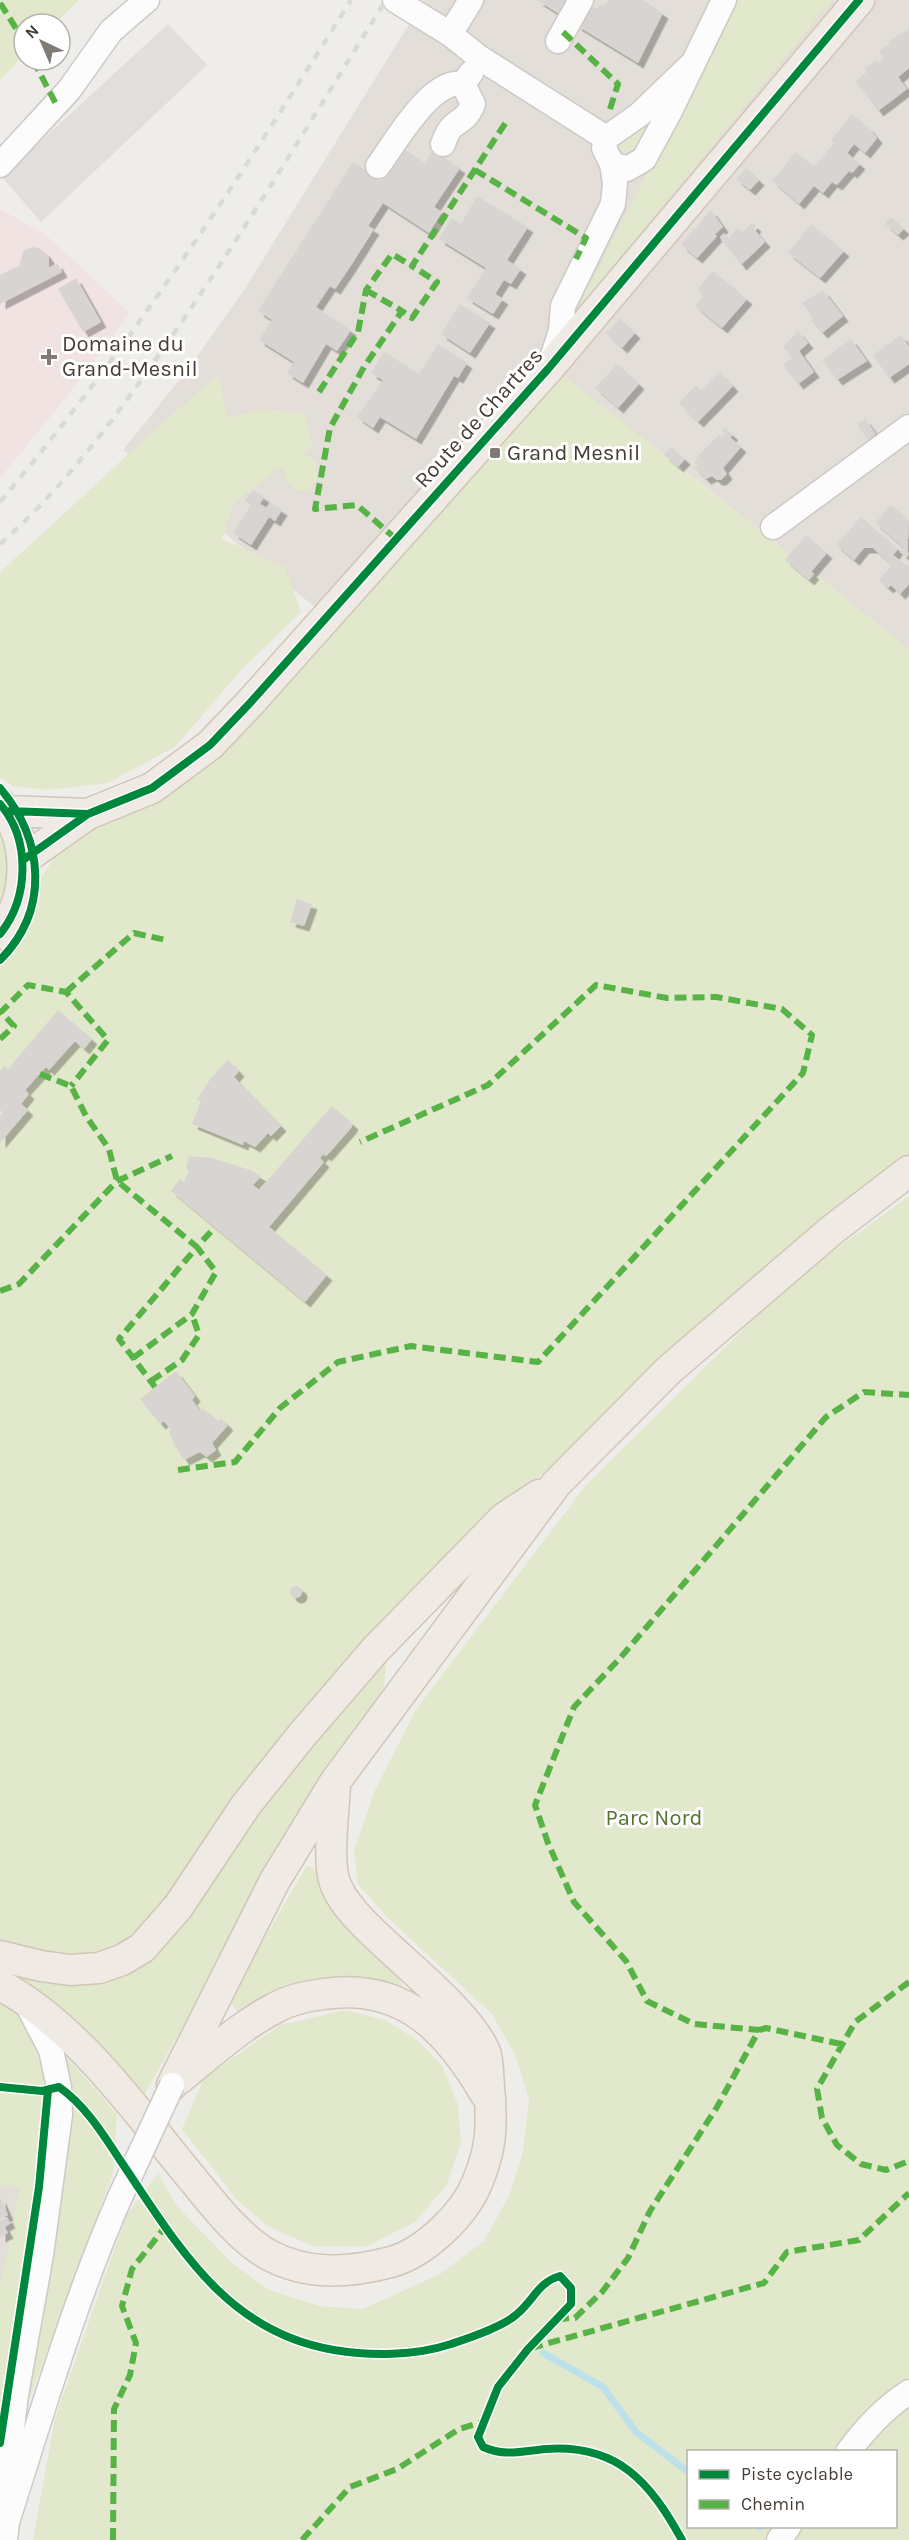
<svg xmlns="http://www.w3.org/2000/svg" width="909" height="2540" font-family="Karla,sans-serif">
<defs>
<filter id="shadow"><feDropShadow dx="5.5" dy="5.5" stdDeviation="0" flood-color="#0004"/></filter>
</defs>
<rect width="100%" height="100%" fill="#efedea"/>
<!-- residential -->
<path fill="#e3ded7" d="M424 0H909V649L664 454 548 370 327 617 123 450 189 368 244 290Z
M0 2184 21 2188 0 2305Z"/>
<!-- medical -->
<path fill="#f1e3e2" d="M0 209 46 235 130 313 64 400 0 478Z"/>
<!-- green -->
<path fill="#e2e8cb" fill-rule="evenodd" d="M0 0H79L55 24H24V55L0 80Z
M737 0H832L576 311Z
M647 120 650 124 631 153H624L617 143Z
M557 370 909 649V1171L664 1363 391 1611 384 1687 275 1860 144 2096 0 1965V942L54 858 307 665Z
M219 374 227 418 264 409 304 413 313 447 304 453 315 461C318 475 319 482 307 491L296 490 286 482 284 466 258 483 233 505 222 539 285 567 301 612 242 669 175 747 108 783 47 790 13 786 0 777V572C74 506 144 437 219 374Z
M0 835C10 862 8 882 0 909Z
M909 1196V2540H33L55 2418 126 2216 158 2173 176 2205 233 2264 269 2290 319 2306 363 2309 440 2274 484 2241 510 2194 523 2151 529 2099 515 2055 492 2014 389 1919 358 1884 354 1850 375 1790 417 1708 587 1484 792 1281ZM688 2452H896V2526H688Z
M307 1865 319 1871 333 1911 381 1964 397 1975 404 1989 381 1980H338L240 2015 229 2000Z
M0 1986 5 1988 117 2114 113 2173 0 2479V2287L20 2188 0 2185Z
M345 2010 385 2020 416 2039 442 2065 458 2105 461 2143 446 2186 415 2222 367 2246H313L269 2227 237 2200 182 2129 204 2078 280 2025Z"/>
<!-- parking -->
<path fill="#e1dedb" d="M168 24 207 65 41 222 2 177Z"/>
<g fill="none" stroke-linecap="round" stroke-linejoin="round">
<!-- stream -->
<path stroke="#bde1eb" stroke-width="7" d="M543 2353 603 2387 636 2432 688 2472
M758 2526 760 2527"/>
</g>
<!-- building -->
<path fill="#d7d4d1" filter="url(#shadow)" d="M537 0H575L564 17Z
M608 0H643L663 13 638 63 576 25 588 4 596 9 602 4 604 6Z
M909 29V68L898 77 907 89 878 111 855 81 867 72 864 69 876 60 878 63 884 58 879 51 889 44 888 42Z
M852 114 869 128 877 138 865 153 854 144 847 153 860 164 852 173 849 171 837 185 832 182 823 193 814 186 799 204 772 181 796 152 814 167 834 143 831 140Z
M402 148 425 163 433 150 460 168 434 207 442 212 429 233 383 203 368 226 374 229 350 267 335 289 330 286 316 307 351 330 337 351 326 344 303 383 287 373 294 362 259 340 272 320 258 311 353 162 381 181Z
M746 168 759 180 750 190 736 179Z
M477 196 528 227 507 260 521 269 511 284 504 280 495 294 503 299 493 314 467 298 486 268 439 239 452 218 461 224Z
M711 210 723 227 715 234 717 236 697 258 681 245Z
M891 217 904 229 898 235 885 224Z
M752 223 756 226 754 229 765 242 741 265 720 237 724 233 729 238 737 228 743 232Z
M811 224 844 251 820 278 788 253Z
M32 247 39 248 45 252 49 258V268L57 263 62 272 0 304V275L20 265 23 251Z
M713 271 747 299 722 328 695 306 703 296 697 290Z
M76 278 101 322 83 332 58 289Z
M823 290 843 316 822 333 811 320 813 318 802 303Z
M460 304 490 323 470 353 441 334Z
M620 319 635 333 622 348 606 333Z
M798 331 808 343 799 351 814 372 798 384 783 365 792 358 783 347Z
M901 335 909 347V364L889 378 873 355Z
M851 339 867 361 837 380 822 360Z
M438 344 467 363 458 378 454 376 416 439 380 417 373 428 357 417 383 380 371 373 384 352 419 374Z
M617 364 639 384 618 408 595 388Z
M719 372 733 386 698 422 679 403 696 385 701 390Z
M865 419 876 434 868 440 857 425Z
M725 428 733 435 730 437 741 447 723 468 727 474 721 480H717L712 476 706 479 694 468 697 465 695 463 697 457 719 435 722 437 725 433 722 430Z
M671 447 685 459 678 467 664 455Z
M253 490 264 497 260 504 267 508 271 503 282 510 275 521 269 517 251 545 233 533 251 505 245 501Z
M891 505 909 521 907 558 900 552 904 548 875 523Z
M861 517 898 549 893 555 907 566 905 570 909 565V584L900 594 891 585 888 588 879 580 892 565 873 548H864L854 560 836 545Z
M806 535 827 553 811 572 814 574 809 580 785 560Z
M297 899 312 904 304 926 290 922Z
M58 1010 92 1039 84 1049 75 1041 49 1070 46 1067 25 1090 29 1094 21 1104 28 1110 0 1143V1116L3 1113 0 1110V1071L4 1066 8 1069Z
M228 1060 239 1071 234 1077 281 1126 271 1136 268 1133 255 1147 244 1141 243 1145 192 1124 201 1102 197 1099 211 1078Z
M332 1106 353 1124 351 1128 329 1153 326 1156 323 1154 320 1158 324 1162 269 1227 327 1275 305 1302 171 1191 180 1179 184 1182 189 1170 186 1168 189 1156 212 1158 250 1170 261 1176 253 1185 259 1190Z
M176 1371 195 1396 192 1400 199 1409H204L218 1421 221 1418 228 1425 212 1443 216 1450 207 1457 200 1452 184 1460 174 1444 169 1431 171 1430 164 1421 160 1424 140 1399Z
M290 1592a6 6 0 1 1 12 0a6 6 0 1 1-12 0Z
M0 2197 8 2215 0 2219Z
M7 2217 10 2223 4 2226 8 2233 0 2237V2221Z"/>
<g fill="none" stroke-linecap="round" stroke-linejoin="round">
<!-- minor casing -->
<g stroke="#ccc9c6" stroke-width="27">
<path id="minor" d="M395 0 450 34 480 58 606 138
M450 34 471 0
M558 41 581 0
M443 144C445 139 448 130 453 126 462 119 468 117 473 104L463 84 471 73
M612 164 627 169 644 159 670 111 724 0
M0 165 69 90 111 31 147 0
M378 166C395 143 431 78 463 84
M551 361 561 331 563 306 613 204 615 183 612 164 604 148 606 138 639 115 691 65
M773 527 909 427
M848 2452C866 2428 884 2408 909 2392
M7 2522 6 2476 16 2395 41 2255 60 2115 59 2087 51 2050 26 2002
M5 2540 7 2522C42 2413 74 2302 120 2197
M779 2540 789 2526"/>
</g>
<!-- major casing -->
<g stroke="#d1c5b8" stroke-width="33">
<path id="major" d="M0 804C31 840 29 898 0 934
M6 811 88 814
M23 860 88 814 152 788 210 745 250 703 548 369 859 0
M0 1956 41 1966 70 1970 99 1968 122 1960 142 1948 178 1907 246 1805 302 1735 376 1649 504 1518 539 1495
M0 1985C78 2026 139 2115 195 2182 215 2206 241 2240 269 2255 308 2276 349 2273 391 2262 424 2253 464 2215 477 2183 490 2152 492 2132 490 2098 488 2085 489 2068 486 2055 475 2020 410 1968 383 1942 366 1926 343 1905 335 1883 327 1861 334 1810 335 1785
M179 2079C210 2054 240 2026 275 2008 289 2000 308 1996 324 1994 404 1982 449 2031 486 2095
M172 2085 274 1882 335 1782 556 1484 669 1370 832 1230 909 1171"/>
</g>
<!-- minor -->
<use href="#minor" stroke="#fdfcfc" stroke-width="24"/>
<!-- major -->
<use href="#major" stroke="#f0eae4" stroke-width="30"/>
<!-- rail -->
<path stroke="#d9d9d8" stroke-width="4.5" stroke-dasharray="8 8" stroke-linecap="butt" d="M0 502C132 345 243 173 351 0
M0 544C64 488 114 419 163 349 242 236 313 117 386 0"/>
<!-- minor-bridge casing -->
<g stroke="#ccc9c6" stroke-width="27" stroke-linecap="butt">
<path id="minor-bridge" d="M120 2197 172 2085"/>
</g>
<!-- minor-bridge -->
<use href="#minor-bridge" stroke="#fdfcfc" stroke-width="24"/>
<!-- quiet -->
<path stroke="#57b346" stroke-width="6" stroke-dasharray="12 6" stroke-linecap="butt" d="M0 3 24 41
M563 32 618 84 609 112
M33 60 56 104
M475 170 586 238 576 259
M366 290 402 311
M319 392 358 332 366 290 392 254 412 266
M396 539 357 505 315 509 330 428 364 367 402 311 412 318 437 282 412 266 508 119
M66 992 134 933 166 940
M0 1039 14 1026 1 1012 28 985 66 992 108 1040 71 1086
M40 1074 71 1086 86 1116 109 1149 117 1181 197 1247 119 1339 155 1387
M0 1291 19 1284 117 1181 172 1156
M133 1358 192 1314 216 1272 197 1247 214 1228
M151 1381 182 1360 199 1335 192 1314
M178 1470 235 1462 280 1408 338 1362 411 1346 538 1362 803 1073 812 1035 782 1009 716 997 667 998 596 985 488 1085 360 1142
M909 1982 855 2022 817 2089 822 2118 837 2145 861 2164 886 2170 909 2161
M759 2030 766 2028 841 2044
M557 2319 575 2318 602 2292 628 2258 650 2211 717 2107 759 2030 694 2024 647 2001 626 1961 574 1902 548 1843 535 1805 574 1707 621 1657 826 1417 864 1392 909 1395
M531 2348 764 2283 787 2252 859 2240 909 2193
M113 2540 114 2409 130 2375 136 2343 122 2306 132 2269 165 2227
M302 2540 350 2487 397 2469 459 2429 483 2422"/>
<!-- cycleway casing -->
<g stroke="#fff" stroke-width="11">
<path id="cycleway" d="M0 788C44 840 50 910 0 960
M0 804C31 840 29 898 0 934
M10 811 88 814
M23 860 88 814 152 788 210 745 250 703 548 369 859 0
M0 2087 42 2091 59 2087C85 2105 103 2134 120 2160 177 2244 225 2332 334 2350 370 2356 415 2356 451 2344 469 2338 503 2327 517 2314 535 2299 537 2283 560 2276L571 2288V2304L528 2349 498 2387 478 2437 483 2447C506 2457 522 2451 546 2449 618 2444 650 2482 682 2540
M0 2443 39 2187 48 2090"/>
</g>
<!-- cycleway -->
<use href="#cycleway" stroke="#00873e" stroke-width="8"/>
</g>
<!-- markers -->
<g fill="#807b75" stroke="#fff" stroke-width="2">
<path d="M46 348h6v6h6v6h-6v6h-6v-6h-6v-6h6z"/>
<rect x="489" y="447" width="12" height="12" rx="3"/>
</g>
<g text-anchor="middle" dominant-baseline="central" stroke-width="6" stroke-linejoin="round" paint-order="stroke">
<!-- poi labels -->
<g font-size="22" fill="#453d36" stroke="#fff" text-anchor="start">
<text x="62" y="344">Domaine du<tspan x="62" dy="25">Grand-Mesnil</tspan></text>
<text x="507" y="453">Grand Mesnil</text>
</g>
<!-- street labels -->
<g font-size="22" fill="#453d36" stroke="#fff">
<text transform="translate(479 418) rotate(-48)">Route de Chartres</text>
</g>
<!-- park labels -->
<g font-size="22" fill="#54732d" stroke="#fff">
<text x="654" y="1818">Parc Nord</text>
</g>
</g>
<!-- legend -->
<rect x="687" y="2450" width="210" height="78" fill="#ffffff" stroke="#b5b1af" stroke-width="1.5"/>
<rect x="699" y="2470" width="30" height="9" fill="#00873e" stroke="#b5b1af" stroke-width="1.5"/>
<text x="741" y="2480" font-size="18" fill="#453d36">Piste cyclable</text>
<rect x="699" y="2500" width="30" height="9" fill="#57b346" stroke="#b5b1af" stroke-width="1.5"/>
<text x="741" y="2510" font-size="18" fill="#453d36">Chemin</text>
<!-- north arrow -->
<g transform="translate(42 42) rotate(316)"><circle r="28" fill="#ffffff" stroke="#b5b1af" stroke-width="1.5"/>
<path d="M0-4.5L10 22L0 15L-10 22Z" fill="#807b75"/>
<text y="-9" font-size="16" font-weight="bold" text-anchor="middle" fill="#453d36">N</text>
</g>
</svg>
